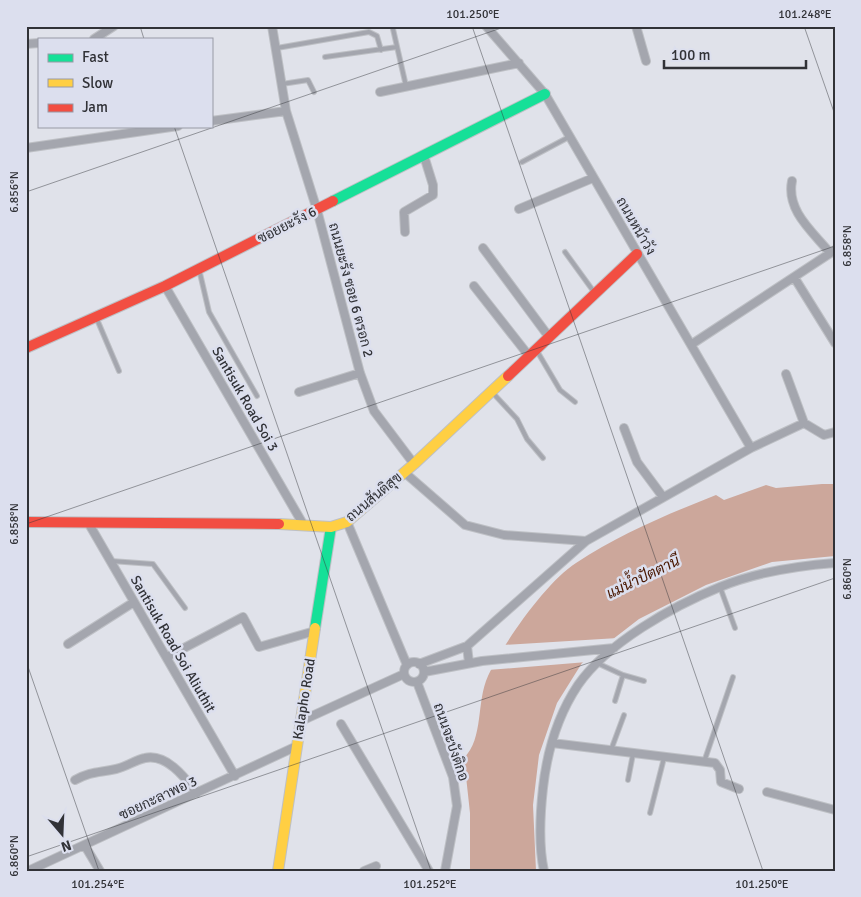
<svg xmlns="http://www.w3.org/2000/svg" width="861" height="897" font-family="Signika,Sarabun,sans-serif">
<rect width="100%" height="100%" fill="#e0e2ea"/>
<!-- water -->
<path fill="#cca79b" d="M822 484H835V556L772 562 706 585 639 619 582 663 557 703 539 755 533 805 536 871H470V813L464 758C484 738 476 702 488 676 503 644 546 582 576 563 620 534 668 514 716 495L724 500 766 485 776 488Z"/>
<!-- pier -->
<path fill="#e0e2ea" d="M618 638 587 662 488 670 502 645Z"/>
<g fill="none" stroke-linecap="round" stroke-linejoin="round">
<!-- lane casing -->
<g stroke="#bec0c5" stroke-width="6">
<path id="lane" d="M393 29 406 86
M277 48 369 32 377 36 381 50
M325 57 397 47
M282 84 308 80 314 92
M522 162 569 137
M565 252 594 292
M199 269 209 312 257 396
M96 317 119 371
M537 351 560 390 575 402
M491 391 517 419 527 439 543 458
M111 561 153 564 185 608
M720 587 735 628
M597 663 623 675 644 681
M615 701 623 675
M611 750 624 715
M704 762 733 677
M628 780 633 754
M650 813 664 758"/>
</g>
<!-- street casing -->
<g stroke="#bec0c5" stroke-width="10">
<path id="street" d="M272 26 286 111 317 210 360 373 374 411 414 464
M486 26 545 94 751 448
M636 26 646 61
M94 39 114 26
M26 44 39 43
M380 92 519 63
M211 121 286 111
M26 148 178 126
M792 181C786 211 813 232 830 253
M519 209 593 178
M405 232 404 212 433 195V185L424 156
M483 248 549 337
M794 277 835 343
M165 286 303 524
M474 286 529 356
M692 344 835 250
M786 374 804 423
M299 392 360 373
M624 428 637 462 663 497
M404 472 465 525 504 535 586 541
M347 522 407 665
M89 524 235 776
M68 644 134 602
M467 646 469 663
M167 657 243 617 259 647 315 631
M404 672a10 10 0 1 1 20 0a10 10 0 1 1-20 0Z
M419 664 467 646 586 541 751 448 804 423 824 435 835 432
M424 672 482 661 614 648
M417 682 453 777 457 806 445 871
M301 721 404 674
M341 724 429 871
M552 743 715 763 720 770 721 782 739 789
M75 780C92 771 98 773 116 769 126 767 135 760 145 758 167 753 186 779 197 793
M767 792 835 810
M85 846 100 871
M28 871 297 746
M364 871 376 866
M544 871C538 844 540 815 543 788 547 752 558 715 578 685 607 643 673 606 720 587 756 572 796 566 835 563"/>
</g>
<!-- fast casing -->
<g stroke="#bec0c5" stroke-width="12">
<path id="fast" d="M333 201 545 94
M315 628 331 527"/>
</g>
<!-- slow casing -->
<g stroke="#bec0c5" stroke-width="12">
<path id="slow" d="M279 524 331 527 347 522 414 464 508 376
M278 871 315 628"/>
</g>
<!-- jam casing -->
<g stroke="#bec0c5" stroke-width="12">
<path id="jam" d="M26 348 165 286 333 201
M508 376 637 254
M26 522 279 524"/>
</g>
<!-- lane -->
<use href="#lane" stroke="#a4a6ae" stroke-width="4"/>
<!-- street -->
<use href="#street" stroke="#a4a6ae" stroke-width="8"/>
<!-- fast -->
<use href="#fast" stroke="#16e098" stroke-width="10"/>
<!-- slow -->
<use href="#slow" stroke="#ffcf43" stroke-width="10"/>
<!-- jam -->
<use href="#jam" stroke="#f24e42" stroke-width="10"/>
</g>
<!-- ticks -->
<path fill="none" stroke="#313237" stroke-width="1" stroke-opacity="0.45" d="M140 26 144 39M472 26 763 871M804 26 835 115M174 126 431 871M26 192 507 26M26 524 835 246M26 661 99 871M26 857 835 578"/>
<g text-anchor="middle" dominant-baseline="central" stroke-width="5" stroke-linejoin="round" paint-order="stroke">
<!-- street labels -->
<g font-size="14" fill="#313237" stroke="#dcdfee">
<text transform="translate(287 225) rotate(-27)">ซอยยะรัง 6</text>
<text transform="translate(636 226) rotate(60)">ถนนหน้าวัง</text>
<text transform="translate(351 290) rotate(75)">ถนนยะรัง ซอย 6 ตรอก 2</text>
<text transform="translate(245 399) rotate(60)">Santisuk Road Soi 3</text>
<text transform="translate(374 497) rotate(-40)">ถนนสันติสุข</text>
<text transform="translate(173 644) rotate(60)">Santisuk Road Soi Aliuthit</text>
<text transform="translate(304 699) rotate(-81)">Kalapho Road</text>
<text transform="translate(451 742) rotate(71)">ถนนจะบังติกอ</text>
<text transform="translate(158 798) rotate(-25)">ซอยกะลาพอ 3</text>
</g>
<!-- water labels -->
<g font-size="15" font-style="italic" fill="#491701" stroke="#dcdfee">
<text transform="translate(643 577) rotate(-26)">แม่น้ำปัตตานี</text>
</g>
</g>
<!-- border -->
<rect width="861" height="897" fill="none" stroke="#dcdfee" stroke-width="55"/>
<!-- legend -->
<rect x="38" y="38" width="175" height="90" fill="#dcdfee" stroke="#989aa5"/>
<rect x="48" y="54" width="25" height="8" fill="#16e098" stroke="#989aa5"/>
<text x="82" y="62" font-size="15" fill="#313237">Fast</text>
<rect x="48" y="79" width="25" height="8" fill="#ffcf43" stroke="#989aa5"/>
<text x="82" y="88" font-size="15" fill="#313237">Slow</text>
<rect x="48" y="104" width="25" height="8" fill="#f24e42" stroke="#989aa5"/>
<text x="82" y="112" font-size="15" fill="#313237">Jam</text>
<!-- north arrow -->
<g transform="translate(62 834) rotate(161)" stroke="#dcdfee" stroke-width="4" paint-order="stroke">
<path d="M0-4L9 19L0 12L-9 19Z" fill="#313237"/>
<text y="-8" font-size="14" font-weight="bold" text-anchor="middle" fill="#313237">N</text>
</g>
<!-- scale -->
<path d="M664 60v8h142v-8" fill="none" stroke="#313237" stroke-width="2.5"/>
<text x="671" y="60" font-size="15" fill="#313237" stroke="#dcdfee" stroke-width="4" paint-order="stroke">100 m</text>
<rect x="28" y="28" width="806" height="842" fill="none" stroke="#313237" stroke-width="2"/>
<g font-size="12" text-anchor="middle" fill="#313237">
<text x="473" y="18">101.250°E</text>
<text x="805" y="18">101.248°E</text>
<text transform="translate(14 192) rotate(-90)" y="4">6.856°N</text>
<text transform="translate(847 246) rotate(-90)" y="4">6.858°N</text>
<text transform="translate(14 524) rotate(-90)" y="4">6.858°N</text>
<text transform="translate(847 579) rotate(-90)" y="4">6.860°N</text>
<text transform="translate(14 856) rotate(-90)" y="4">6.860°N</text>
<text x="98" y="888">101.254°E</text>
<text x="430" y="888">101.252°E</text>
<text x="762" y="888">101.250°E</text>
</g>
</svg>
